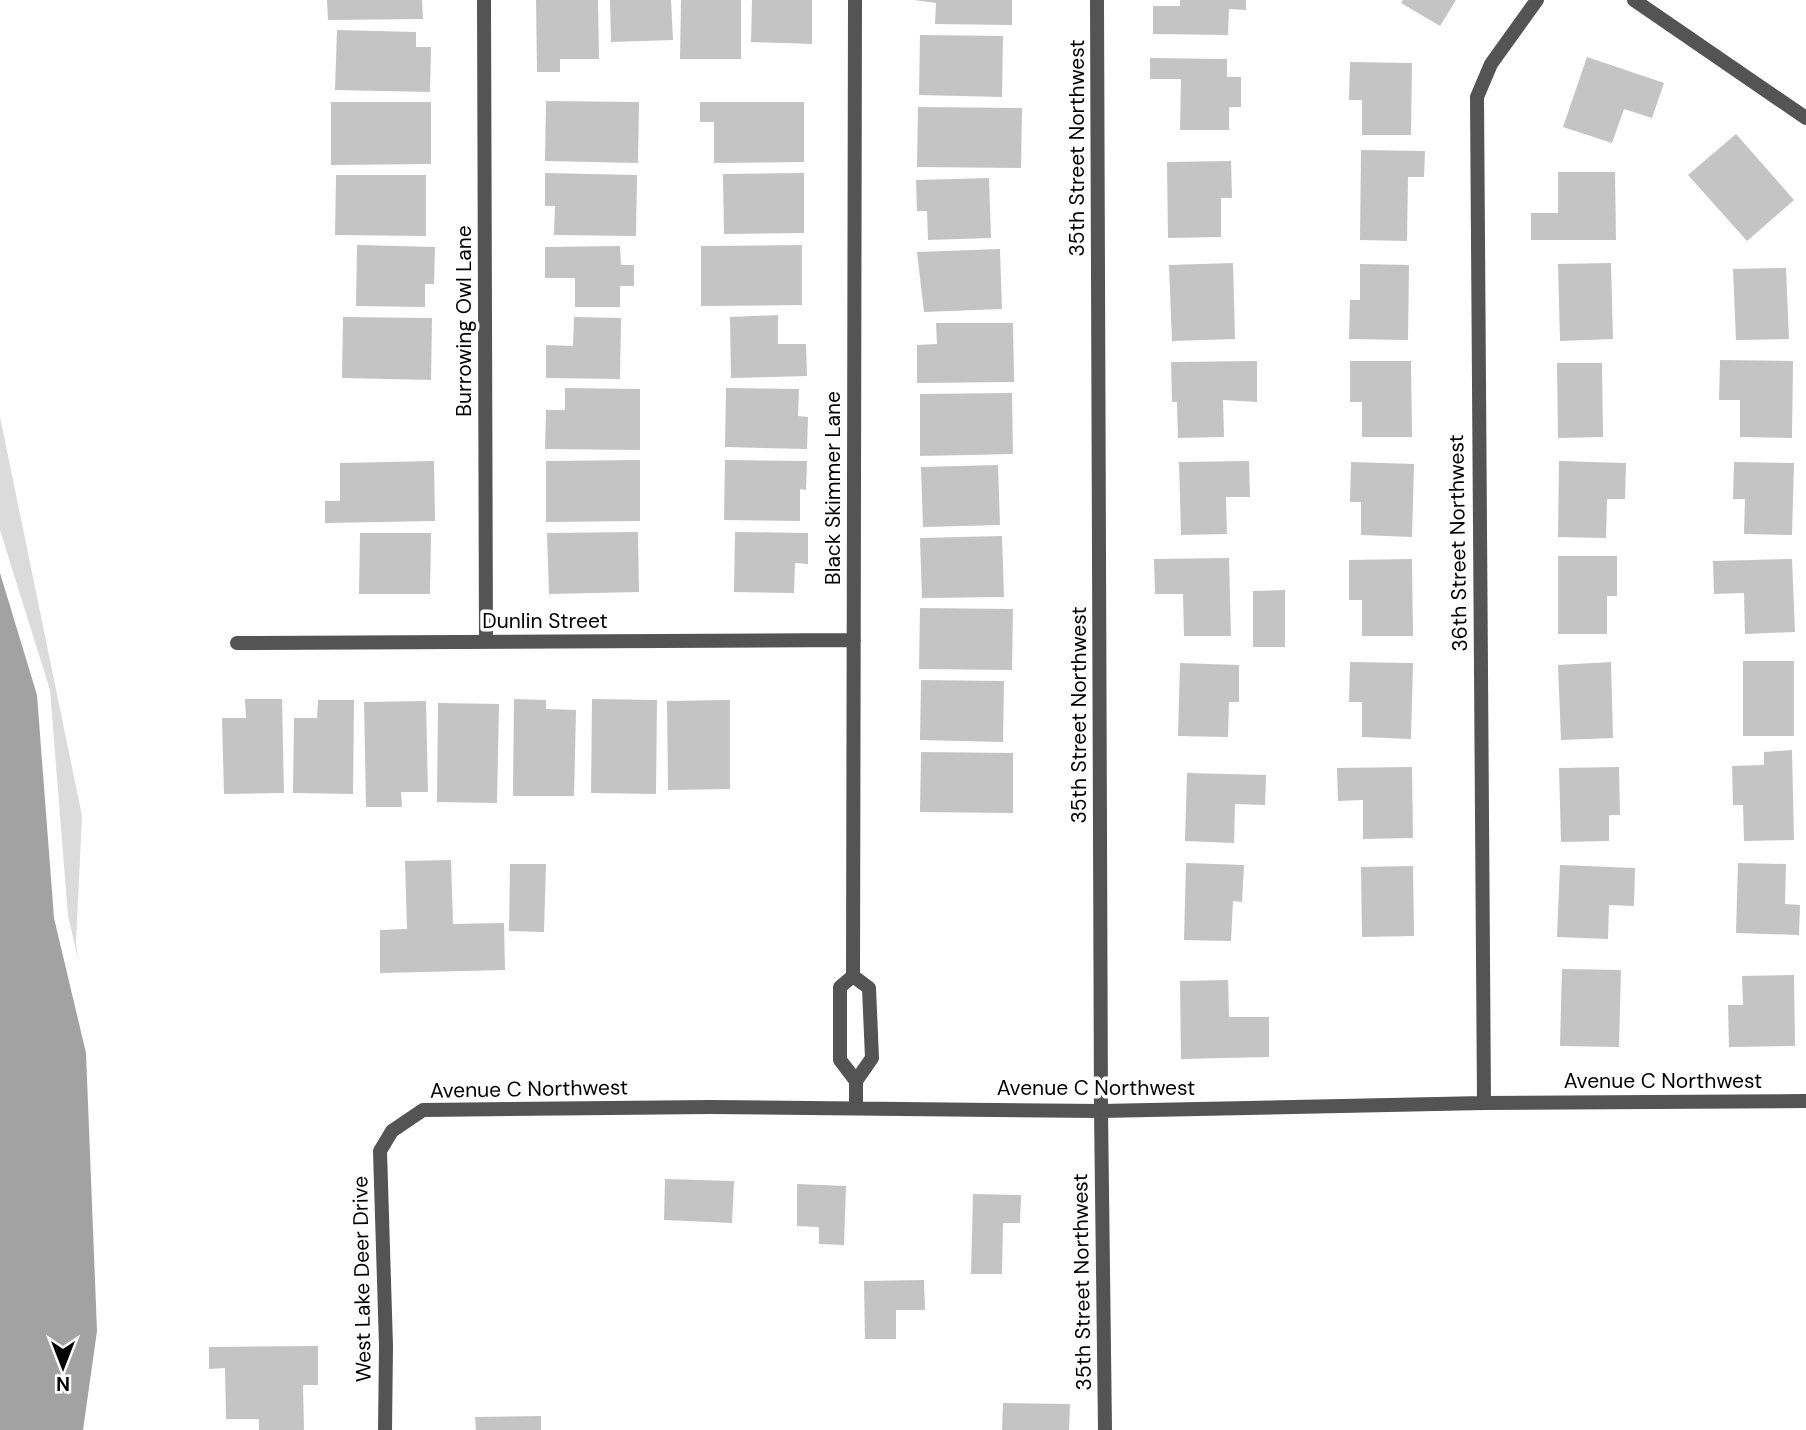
<svg xmlns="http://www.w3.org/2000/svg" width="1806" height="1430" font-family="'DM Sans',sans-serif">
<rect width="100%" height="100%" fill="#fff"/>
<!-- green -->
<path fill="#dbdbdb" d="M0 417 82 816 76 942 78 959 68 916 50 690 0 530Z"/>
<!-- water -->
<path fill="#a2a2a2" d="M0 573 37 695 54 918 86 1053 97 1331 83 1430H0Z"/>
<!-- building -->
<path fill="#c4c4c4" d="M327 0H422L423 19 328 20Z
M536 0H598L599 59H560V72H537Z
M610 0H671L673 40 611 42Z
M681 0H741V59H680Z
M752 0H812V44L751 42Z
M914 0H1012V25L935 24 936 3Z
M1180 0H1246V10L1229 9 1228 35 1153 34V6H1180Z
M1403 0H1456L1440 26 1401 3Z
M337 30 416 32V47H431L430 92 335 90Z
M920 35 1003 36 1002 97 919 95Z
M1587 57 1664 83 1652 118 1624 109 1612 143 1563 127Z
M1150 58 1227 59V77H1241V107H1229V130H1180L1181 79H1150Z
M1350 62 1412 63 1411 135H1362V100H1349Z
M546 101 639 102 638 163 545 161Z
M331 102H431V164L331 165Z
M700 102H804V162L714 163V122H700Z
M918 107 1022 108 1021 168 917 167Z
M1736 134 1794 200 1747 241 1688 175Z
M1361 150 1425 151 1424 177H1408L1407 241 1360 240Z
M1231 161 1232 198H1221V237L1168 238 1167 162Z
M1558 172H1615L1616 240H1531V213H1558Z
M545 173 637 175 636 236 554 235 555 206H545Z
M804 173V233L724 234 723 174Z
M336 175H426V236L335 235Z
M989 178 991 238 928 240 927 211H917L916 180Z
M357 245 435 247 434 284H425V307L356 306Z
M802 245V305L701 306V246Z
M620 246 621 265H634V286H620V307H575V278H545V247Z
M1000 249 1002 309 924 312 917 252Z
M1233 263 1235 339 1172 341 1169 265Z
M1611 263 1613 339 1560 341 1558 264Z
M1360 264 1409 265 1408 340 1349 339 1350 300H1360Z
M1786 268 1789 339 1736 340 1733 269Z
M778 315V344H806L807 376 731 378 730 317Z
M343 317 432 318 431 380 342 378Z
M574 317 621 318 620 379 546 378V345L573 346Z
M936 323H1013L1014 382 917 383V345L937 344Z
M1720 360 1793 361 1792 438 1740 437V400H1719Z
M1257 361V402L1223 400 1224 437 1178 438 1177 402H1172L1171 362Z
M1350 361H1411L1412 437H1362V402H1350Z
M1557 363H1602L1603 437 1558 438Z
M565 388 640 389V450L545 449 546 410H565Z
M726 388 799 389 798 416 808 417 807 449 725 447Z
M1012 393 1013 454 920 456V394Z
M640 460V521L546 522V461Z
M725 460 807 461 806 490 800 489V521L724 520Z
M434 461 435 521 325 523V501H340V463Z
M1249 461 1250 497H1226L1227 534 1181 535 1179 462Z
M1559 461 1626 463 1625 499H1607L1606 538 1558 537Z
M1351 462 1414 464 1412 537 1361 535V502H1350Z
M1734 462 1794 463 1792 535 1744 534 1745 499H1733Z
M998 465 1000 525 923 527 921 467Z
M638 532 639 592 549 594 547 533Z
M735 532 808 533V564L795 563 794 593 734 592Z
M360 533H431L430 594H359Z
M1002 536 1004 597 922 598 920 538Z
M1558 556H1617V596H1607V634H1558Z
M1229 558 1231 636H1184L1183 594H1155L1154 559Z
M1412 559 1413 636H1362V600H1349V560Z
M1792 559 1795 632 1745 634 1744 593 1714 594 1713 561Z
M1285 590V647H1253V591Z
M920 608 1013 609 1012 670 919 669Z
M1743 661H1794V736H1743Z
M1350 662 1413 663 1411 739 1362 737V702H1349Z
M1611 662 1613 738 1561 740 1558 665Z
M1180 663 1239 665V702H1229L1228 737 1178 736Z
M921 680 1004 681 1003 742 920 740Z
M245 699H282L284 793 224 794 222 718H246Z
M514 699 546 700V709L576 710 574 796H513Z
M592 699 657 700 656 794 591 793Z
M318 700H354L353 794 293 793 294 718H317Z
M730 700V789L668 790 667 701Z
M426 701 428 792H401L402 807H366L364 702Z
M438 703 499 704 497 803 437 802Z
M1792 750 1794 840 1744 841 1743 805H1733L1732 766 1764 765V752Z
M921 752 1013 753V813L920 812Z
M1412 767 1413 838 1363 839V800L1338 801 1337 768Z
M1619 767 1620 815H1609V841L1561 842 1559 768Z
M1187 773 1266 775 1265 805 1235 804 1234 843 1185 841Z
M451 860 453 924 504 923 505 970 380 973V930L407 929 405 861Z
M1186 863 1244 865 1242 902 1233 901 1231 941 1184 940Z
M1738 863 1786 864 1785 904 1800 905 1799 935 1736 933Z
M510 864H546L544 932 509 931Z
M1560 865 1635 868 1634 906 1609 905 1608 939 1557 937Z
M1413 866 1414 936 1362 937 1361 867Z
M1562 969 1621 970 1619 1047 1560 1046Z
M1794 975 1795 1046 1729 1047 1728 1005H1743L1742 976Z
M1228 980 1229 1017H1269V1057L1181 1059 1180 981Z
M665 1179 734 1181 732 1223 664 1220Z
M797 1184 846 1186 844 1245 819 1244V1227L797 1226Z
M973 1194 1021 1195 1020 1223H1003L1002 1274H971Z
M924 1280 925 1310H896V1339H865L864 1281Z
M318 1346V1385H303L304 1430H259V1419H226L225 1368 209 1369V1347Z
M1003 1403 1070 1404 1069 1430H1002Z
M541 1416V1430H476L475 1417Z"/>
<g fill="none" stroke-linecap="round" stroke-linejoin="round">
<!-- minor -->
<path stroke="#545454" stroke-width="14" d="M484 0 486 642
M855 0 853 976 840 987V1060L856 1081
M1097 0 1101 1111 1105 1430
M1634 0 1806 118
M237 643 854 640
M853 976 869 988 872 1058 856 1081V1108
M1484 1103 1477 97 1491 64 1537 0
M385 1430 386 1346 380 1151 392 1131 423 1110 710 1107 1101 1111 1484 1103 1806 1101"/>
</g>
<g text-anchor="middle" dominant-baseline="central" stroke-width="7" stroke-linejoin="round" paint-order="stroke">
<!-- street labels -->
<g font-size="21" fill="#000" stroke="#fff">
<text transform="translate(1077 148) rotate(-90)">35th Street Northwest</text>
<text transform="translate(464 321) rotate(-90)">Burrowing Owl Lane</text>
<text transform="translate(833 488) rotate(-90)">Black Skimmer Lane</text>
<text transform="translate(1458 543) rotate(-91)">36th Street Northwest</text>
<text x="545" y="621">Dunlin Street</text>
<text transform="translate(1079 715) rotate(-90)">35th Street Northwest</text>
<text x="1663" y="1081">Avenue C Northwest</text>
<text x="1096" y="1088">Avenue C Northwest</text>
<text transform="translate(529 1089) rotate(-1)">Avenue C Northwest</text>
<text transform="translate(362 1279) rotate(-91)">West Lake Deer Drive</text>
<text transform="translate(1082 1282) rotate(-91)">35th Street Northwest</text>
</g>
</g>
<!-- north arrow -->
<g transform="translate(63 1367) rotate(180)" stroke="#ffffff" stroke-width="5" paint-order="stroke">
<path d="M0-5L12 26L0 18L-12 26Z" fill="#000000"/>
<text y="-10" font-size="19" font-weight="bold" text-anchor="middle" fill="#000000">N</text>
</g>
</svg>
